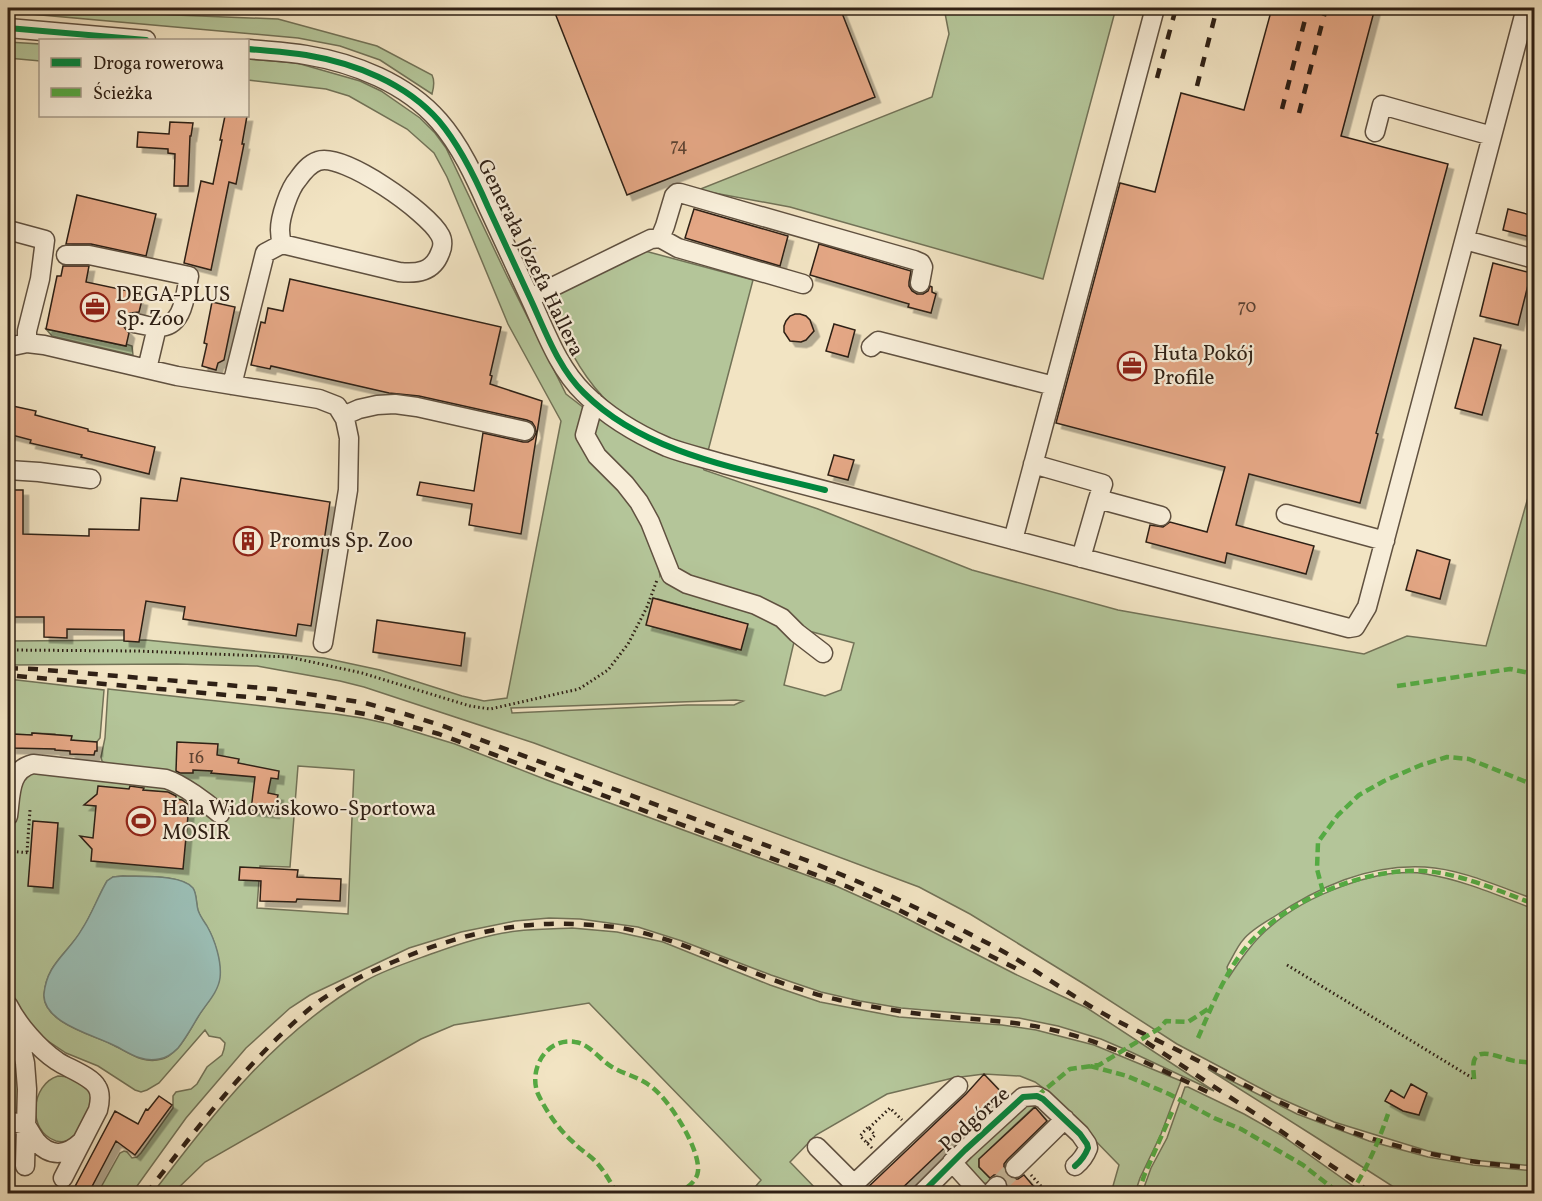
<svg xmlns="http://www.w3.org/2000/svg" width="1542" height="1201" font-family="Vollkorn,serif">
<defs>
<filter id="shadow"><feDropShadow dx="5.5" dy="5.5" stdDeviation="0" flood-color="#0004"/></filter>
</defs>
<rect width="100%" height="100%" fill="#f2e4c3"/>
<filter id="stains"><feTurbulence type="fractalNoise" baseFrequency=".00333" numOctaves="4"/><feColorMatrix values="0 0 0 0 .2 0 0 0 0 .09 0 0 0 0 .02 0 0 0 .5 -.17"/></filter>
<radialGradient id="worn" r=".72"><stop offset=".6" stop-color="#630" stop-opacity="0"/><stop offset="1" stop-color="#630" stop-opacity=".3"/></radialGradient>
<!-- green -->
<path fill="#b4c599" stroke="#727257" stroke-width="1.5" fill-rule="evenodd" d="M8 8H101V12L278 19 377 46 432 75C435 81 434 87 432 94L380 60 340 46 298 38 8 12Z
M944 8H1116L1043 279 790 207 698 190 932 97 949 34Z
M8 42 40 44V61L8 58Z
M248 59 297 63 360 81 381 91 420 118 435 133 446 148 507 276 566 394 584 408 578 428C583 438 588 448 594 457 602 468 614 476 623 487 647 514 655 541 660 576L664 569 669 577 684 588 755 608 781 620 799 638 794 642 784 685 825 696 841 690 854 643 805 630 791 617 758 601 691 580 677 571 655 522 643 501 629 482 600 454 590 436 597 410C627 438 662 451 701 463L704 470 818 509 972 570 1118 610 1364 654 1407 636 1486 646 1534 476V899C1500 887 1461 869 1425 867 1368 864 1318 887 1272 918 1262 924 1250 931 1243 940 1238 945 1231 960 1227 967L1229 977C1241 959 1253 941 1270 927 1305 896 1379 866 1426 874 1463 880 1499 896 1534 909V1166L1473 1160 1428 1151 1334 1122 1277 1097 1177 1044 1084 984 970 914 919 887 534 743 364 687 340 681 257 666 177 664 8 665V641L146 640 324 658 380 670 462 696 484 701 507 698 561 421 508 324 447 177 434 153 407 129 349 96 326 89 248 80ZM658 599 743 623 736 650 651 626ZM736 700 743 701 734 705H687L512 713 511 708Z
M645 251 753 280 708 451C695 447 681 444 668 439 652 431 634 423 620 412 596 395 574 361 563 334 558 322 549 308 551 295Z
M46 329 126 346V344L132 346 133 355 52 336Z
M8 679 104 690 100 738 95 744 71 740V736L55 735V734L32 733V735L11 734V748L8 757Z
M108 689 336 714 362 718 389 724 455 744 547 780 836 886 896 913 1015 974 1087 1008 1214 1091 1131 1052 1101 1039 1058 1026 1019 1018 901 1008 860 1001 821 992 771 975 682 941 638 927 580 919 549 918 515 921 461 932 409 948 310 995 290 1008 246 1048 186 1118 132 1193H95L100 1189 120 1153 124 1151 127 1152 132 1158 137 1157 141 1153 173 1108V1096L176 1092 191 1089 197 1084 207 1067 222 1055 224 1049 225 1043 220 1038 209 1036 205 1030 159 1083 147 1090 141 1092 135 1090 98 1066 66 1053 45 1039 18 1011 8 990V885L17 789 21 778 27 772 35 770H44L167 785 222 817 223 811 221 806 174 773 119 767 106 764 102 761 101 757 105 738ZM298 766 354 770 348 914 257 908 260 866 290 867ZM123 876C140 877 183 874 193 889 197 895 196 904 198 911 200 917 204 921 207 927 215 940 222 965 219 980 217 992 206 1004 199 1015 192 1026 186 1039 177 1049 173 1053 167 1058 162 1059 142 1065 127 1051 111 1044 92 1035 43 1022 44 995 46 964 68 953 82 930 92 914 98 897 107 881L113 877Z
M572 928 617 932 663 942 770 985 820 1002 899 1017 1002 1025 1036 1030 1094 1045 1181 1081 1161 1134 1140 1178 1135 1193H1111L1119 1165 1046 1090 1035 1082 1020 1076 984 1074 953 1078 887 1094 816 1135 790 1162 820 1193H750L761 1180 589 1003 454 1025 421 1039 205 1162 173 1193 152 1194C215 1112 276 1032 367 980 387 969 412 961 434 953 461 943 489 934 517 931 535 929 554 929 572 928Z
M8 1015 22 1065 23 1115 8 1114Z
M1208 1069 1297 1114 1369 1141 1428 1157 1473 1165 1534 1171V1193H1403L1314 1136Z
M58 1076C72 1076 98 1088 91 1106 87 1115 83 1127 77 1135 72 1141 63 1143 56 1141 26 1131 31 1084 58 1076Z
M1185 1087H1188L1244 1114 1281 1135 1363 1193H1142L1151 1168 1167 1138Z
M1034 1103V1107L979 1159V1167L993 1181 983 1184 966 1165V1161L1019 1107Z"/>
<!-- water -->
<path fill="#9bbeb5" stroke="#707f75" stroke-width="1.5" d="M123 876C140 877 182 874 193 888 197 894 196 903 198 910 200 916 203 920 207 926 215 940 222 962 220 978 218 993 205 1005 198 1017 192 1027 186 1038 178 1048 173 1053 167 1058 159 1059 139 1063 126 1050 109 1043 90 1034 42 1021 44 994 47 963 68 954 82 929 92 914 98 896 107 881L113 877Z"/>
<!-- building -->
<path fill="#e4a785" stroke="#2f2015" stroke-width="1.5" filter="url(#shadow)" d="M553 8H840L875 97 627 195Z
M1272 8H1375L1341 136 1448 164 1376 433 1378 434 1360 503 1249 474 1236 525 1314 546 1306 574 1227 553 1225 563 1146 542 1150 525 1163 527 1170 522 1207 532 1225 467 1056 423 1120 183 1155 192 1181 93 1244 110Z
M225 116H247L242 144H244L236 184 229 182 211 270 184 263 201 181 213 184 222 140H220Z
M170 122 193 123 191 136H190L188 186H174L175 154 168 153V149L137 147 138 132 169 134Z
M77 195 156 214 146 256 91 244H66Z
M694 209 788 236 780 266 685 238Z
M1508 209 1534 216V238L1503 230Z
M819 244 911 271 909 282V286L912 291 917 294H923L928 291 930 286 932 287V292L936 294 931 313 908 307 909 304 810 275Z
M1493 263 1531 273 1518 325 1480 316Z
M63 266H89L86 282 138 293 137 299 142 300 139 312 130 313 125 316 123 321 124 327 129 333 126 346 46 329 57 276H61Z
M290 279 501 327 490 375 492 376 490 384 542 401 521 534 469 525 472 504 417 495 420 482 474 491 483 433 523 442H528L533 439 536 433 535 427 532 422 527 420 419 396 389 393 271 366 270 369 251 365 261 322 265 323 268 308 283 311Z
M212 302 235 307 224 360 218 363 216 370 202 366 207 344 204 343Z
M795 314H800L806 316 810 320 814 331 806 340 801 342 790 341 784 332V326L786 321 790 316Z
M834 324 855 330 848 357 826 351Z
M1474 338 1501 345 1482 415 1455 408Z
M8 405 36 411 35 415 88 429V431L155 447 149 474 81 457 82 455 30 443 31 440 8 434Z
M834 455 854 460 848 480 828 475Z
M181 478 330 502 311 626 298 624 296 636 183 619 185 607 146 601 139 642 124 641V630L67 629V638L44 637V617H8V490H23V534L89 536V529L139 530 141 498 177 501Z
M1417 550 1450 560 1440 599 1406 590Z
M653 598 748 624 741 650 646 625Z
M377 620 465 633 461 666 373 652Z
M32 733 72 736 71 740 97 742V751H95L94 755 70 754V751L55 750V749L11 748V734L32 735Z
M177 742 218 744 217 755 239 759 238 763 279 771 278 779 271 778 268 793 278 795 274 813 251 810 255 777 211 773 212 771 193 770V773H180L176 771Z
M98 786 129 789 130 786 144 788 143 790 168 792 176 796V799L182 800 189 805 183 869 91 861 92 849 80 836 93 838 96 806 84 805 97 794Z
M33 821 58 823 53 888 28 886Z
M240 867 298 870 297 877 341 879 340 901 297 899 296 902 260 901 261 881 239 880Z
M984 1074 1002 1093 896 1194H867L866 1189 966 1094Z
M1411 1084 1427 1093 1419 1115 1403 1111 1385 1101 1391 1090 1404 1098Z
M159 1096 172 1105 135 1155 116 1141 88 1194H71L115 1111 138 1124 146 1109 148 1110Z
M1035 1107 1047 1121 1007 1160 1004 1164V1170L1007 1175 1013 1179H1018L1024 1175 1040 1194H1005L1008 1188V1183L1005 1178 999 1175H994L990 1178 979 1167V1159Z"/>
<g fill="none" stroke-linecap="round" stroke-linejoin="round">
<!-- minor-tunnel -->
<path stroke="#cbbda0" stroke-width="18" stroke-dasharray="18 9" stroke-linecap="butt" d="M997 1186 1015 1168"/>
<!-- minor casing -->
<g stroke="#605140" stroke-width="21">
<path id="minor" d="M8 28 146 40
M248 49C267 51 287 52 306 55 354 63 406 83 439 121 460 145 475 177 488 207 502 238 516 268 530 298 545 330 558 368 584 393 607 416 637 434 667 447 685 454 705 458 724 464L1349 628 1355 627 1367 607 1526 8
M1375 132 1382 105 1492 136
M8 230 45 240 40 279 27 331V343
M660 238 678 248 803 284
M1465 240 1531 258
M66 255H89L189 276C185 295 184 328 157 327 150 327 141 324 134 323
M530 298 630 249 651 239 660 238 665 226 674 196 677 193H680L914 260 921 263 923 267 920 283
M8 347 27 343 44 345 177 376 319 399 337 406 345 419 349 438 348 490 323 643
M871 347 878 341 1054 386
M147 369 157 327
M232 385 265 253 282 244 399 272C417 274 433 272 440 253 443 247 443 240 440 235 428 212 343 152 318 161 309 164 303 172 298 179 289 189 280 217 280 230 280 235 281 240 282 244
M594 402 585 435 597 456 625 484 639 502 650 522 671 575 687 584 756 605 782 618 797 633 823 653
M343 416 359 409 377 405 395 404 417 407 525 431
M1033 464 1103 484 1098 499
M8 470 39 472 91 479
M1286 514 1385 541
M1013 540 1155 8
M1081 558 1098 499 1161 516
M8 816C11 797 8 770 33 764L166 779C182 784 207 803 220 814
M8 1005C18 1025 39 1049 57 1061 67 1068 91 1076 97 1087 101 1093 100 1102 98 1110L63 1178
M15 1021 25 1063 27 1089 25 1166
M8 1121 26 1125C30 1131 33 1137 37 1142 51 1158 67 1155 81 1142
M817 1147 854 1184
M952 1162 981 1194
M1015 1168 1065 1119
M856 1194 853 1190 854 1184 958 1086
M921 1194 965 1150 1023 1097 1037 1096 1043 1099 1080 1134 1087 1144 1088 1148C1085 1156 1081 1161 1075 1166
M990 1194 997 1186"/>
</g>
<!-- path -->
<path stroke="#2f2015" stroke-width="3" stroke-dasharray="1.5 3" stroke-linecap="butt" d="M8 650 137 651 289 657 362 673 470 706 490 709 579 689 608 670 628 644 647 607 657 580
M8 851 31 853
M27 852 30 810
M1287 965 1474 1079
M869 1128 890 1108 902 1120
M867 1143 875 1135 868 1127 860 1136 872 1148
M1031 1175 1048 1194"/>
<!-- minor -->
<use href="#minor" stroke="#f7edd8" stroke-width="18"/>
<!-- rail -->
<path stroke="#2f2015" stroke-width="4.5" stroke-dasharray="10 10" stroke-linecap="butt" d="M1157 78 1176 8
M1197 86 1217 8
M1282 109 1308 8
M1299 113 1326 8
M8 668 34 669 274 689 328 697 365 703 405 714 446 727 803 859C869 885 934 915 997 948 1030 966 1059 987 1090 1006 1120 1024 1152 1037 1183 1053 1232 1078 1280 1105 1331 1124 1396 1150 1465 1163 1534 1168
M17 676 270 699 321 706 365 714 439 734 846 886 897 909 1021 971
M1146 1042 1263 1119 1373 1194
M146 1194C198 1127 249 1059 314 1005 336 988 367 973 393 962 460 934 519 919 592 925 602 926 612 926 622 928 697 943 764 983 839 1000 872 1007 906 1013 940 1016 978 1020 1016 1021 1053 1030 1110 1043 1162 1070 1214 1095"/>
<!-- quiet -->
<path stroke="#54aa42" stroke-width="4.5" stroke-dasharray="9 4.5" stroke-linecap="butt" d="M1397 686 1510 669 1534 674
M1323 892 1317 869 1318 842 1338 815 1359 795 1384 781 1421 765 1447 757 1469 759 1534 785
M1198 1038C1212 1006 1225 972 1248 945 1286 900 1366 867 1425 871 1462 874 1499 891 1534 904
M1090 1066 1127 1076 1169 1094 1214 1118 1241 1129 1303 1165 1340 1194
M1474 1079C1474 1072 1471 1061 1477 1056 1485 1049 1506 1060 1515 1061 1521 1062 1528 1062 1534 1063
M1037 1096 1070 1069 1099 1065 1160 1028 1166 1021 1188 1022 1211 1007
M617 1194C611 1183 605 1172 597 1163 590 1155 580 1150 573 1142 559 1130 546 1111 538 1094 528 1070 546 1037 575 1042 590 1044 600 1060 612 1067 624 1074 638 1077 649 1085 668 1097 700 1148 698 1171 697 1182 686 1188 678 1194
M1138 1194 1144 1176 1172 1112
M1350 1194C1367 1169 1378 1143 1388 1114"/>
<!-- cycleway casing -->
<g stroke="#f7edd8" stroke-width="10">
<path id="cycleway" d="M8 28 146 40
M248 49C267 51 287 52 306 55 354 63 406 83 439 121 460 146 475 177 488 207 502 238 516 268 530 298 545 330 558 368 584 393 646 455 743 469 825 490
M921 1194 965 1150 1023 1097 1037 1096 1043 1099 1080 1134 1087 1144 1088 1148C1085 1156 1081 1161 1075 1166"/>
</g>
<!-- cycleway -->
<use href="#cycleway" stroke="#00873e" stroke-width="6"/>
</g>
<!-- icons -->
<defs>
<g id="office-ring" transform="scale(1.5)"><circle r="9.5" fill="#f7edd8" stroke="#8f2418" stroke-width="1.5"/><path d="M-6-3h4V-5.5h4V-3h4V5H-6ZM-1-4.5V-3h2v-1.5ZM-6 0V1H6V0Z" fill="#8f2418"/></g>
<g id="building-ring" transform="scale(1.5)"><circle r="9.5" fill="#f7edd8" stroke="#8f2418" stroke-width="1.5"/><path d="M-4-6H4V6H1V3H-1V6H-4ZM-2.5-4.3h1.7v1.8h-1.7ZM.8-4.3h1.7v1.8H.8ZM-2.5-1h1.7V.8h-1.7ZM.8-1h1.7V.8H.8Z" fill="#8f2418"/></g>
<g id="stadium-ring" transform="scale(1.5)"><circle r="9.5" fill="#f7edd8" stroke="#8f2418" stroke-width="1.5"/><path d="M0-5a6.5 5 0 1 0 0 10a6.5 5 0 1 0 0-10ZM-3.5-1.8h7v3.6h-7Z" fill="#8f2418"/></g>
</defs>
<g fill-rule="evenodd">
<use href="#office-ring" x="95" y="307"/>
<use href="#office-ring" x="1132" y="366"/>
<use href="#building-ring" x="248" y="541"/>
<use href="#stadium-ring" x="141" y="821"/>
</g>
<g text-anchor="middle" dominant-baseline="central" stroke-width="4.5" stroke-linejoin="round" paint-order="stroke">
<!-- number labels -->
<g font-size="18" fill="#5c4231">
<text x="679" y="146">74</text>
<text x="1247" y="307">70</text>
<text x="196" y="758">16</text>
</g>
<!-- street labels -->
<g font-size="21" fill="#2f2015" stroke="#f7edd8">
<text transform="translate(530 258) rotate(64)">Generała Józefa Hallera</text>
<text transform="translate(975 1120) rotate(-42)">Podgórze</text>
</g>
<!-- poi labels -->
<g font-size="21" fill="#2f2015" stroke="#f7edd8" text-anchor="start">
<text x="116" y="295">DEGA-PLUS<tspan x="116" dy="24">Sp. Zoo</tspan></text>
<text x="1153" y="354">Huta Pokój<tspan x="1153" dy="24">Profile</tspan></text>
<text x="269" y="541">Promus Sp. Zoo</text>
<text x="162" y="809">Hala Widowiskowo-Sportowa<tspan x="162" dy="24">MOSIR</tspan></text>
</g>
</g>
<!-- margin -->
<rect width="1542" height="1201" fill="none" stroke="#f2e4c3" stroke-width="30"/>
<rect x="9" y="9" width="1524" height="1183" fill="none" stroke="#2f2015" stroke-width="3"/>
<rect x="15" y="15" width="1512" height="1171" fill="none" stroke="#2f2015" stroke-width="1.5"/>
<!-- legend -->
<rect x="39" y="39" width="210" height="78" fill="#f7edd8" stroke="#a79b8a" stroke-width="1.5"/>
<rect x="51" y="58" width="30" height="9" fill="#00873e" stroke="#a79b8a" stroke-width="1.5"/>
<text x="93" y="69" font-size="18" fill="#2f2015">Droga rowerowa</text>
<rect x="51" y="88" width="30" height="9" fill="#54aa42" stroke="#a79b8a" stroke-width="1.5"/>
<text x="93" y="99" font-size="18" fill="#2f2015">Ścieżka</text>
<rect width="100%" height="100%" filter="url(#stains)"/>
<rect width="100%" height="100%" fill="url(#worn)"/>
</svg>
